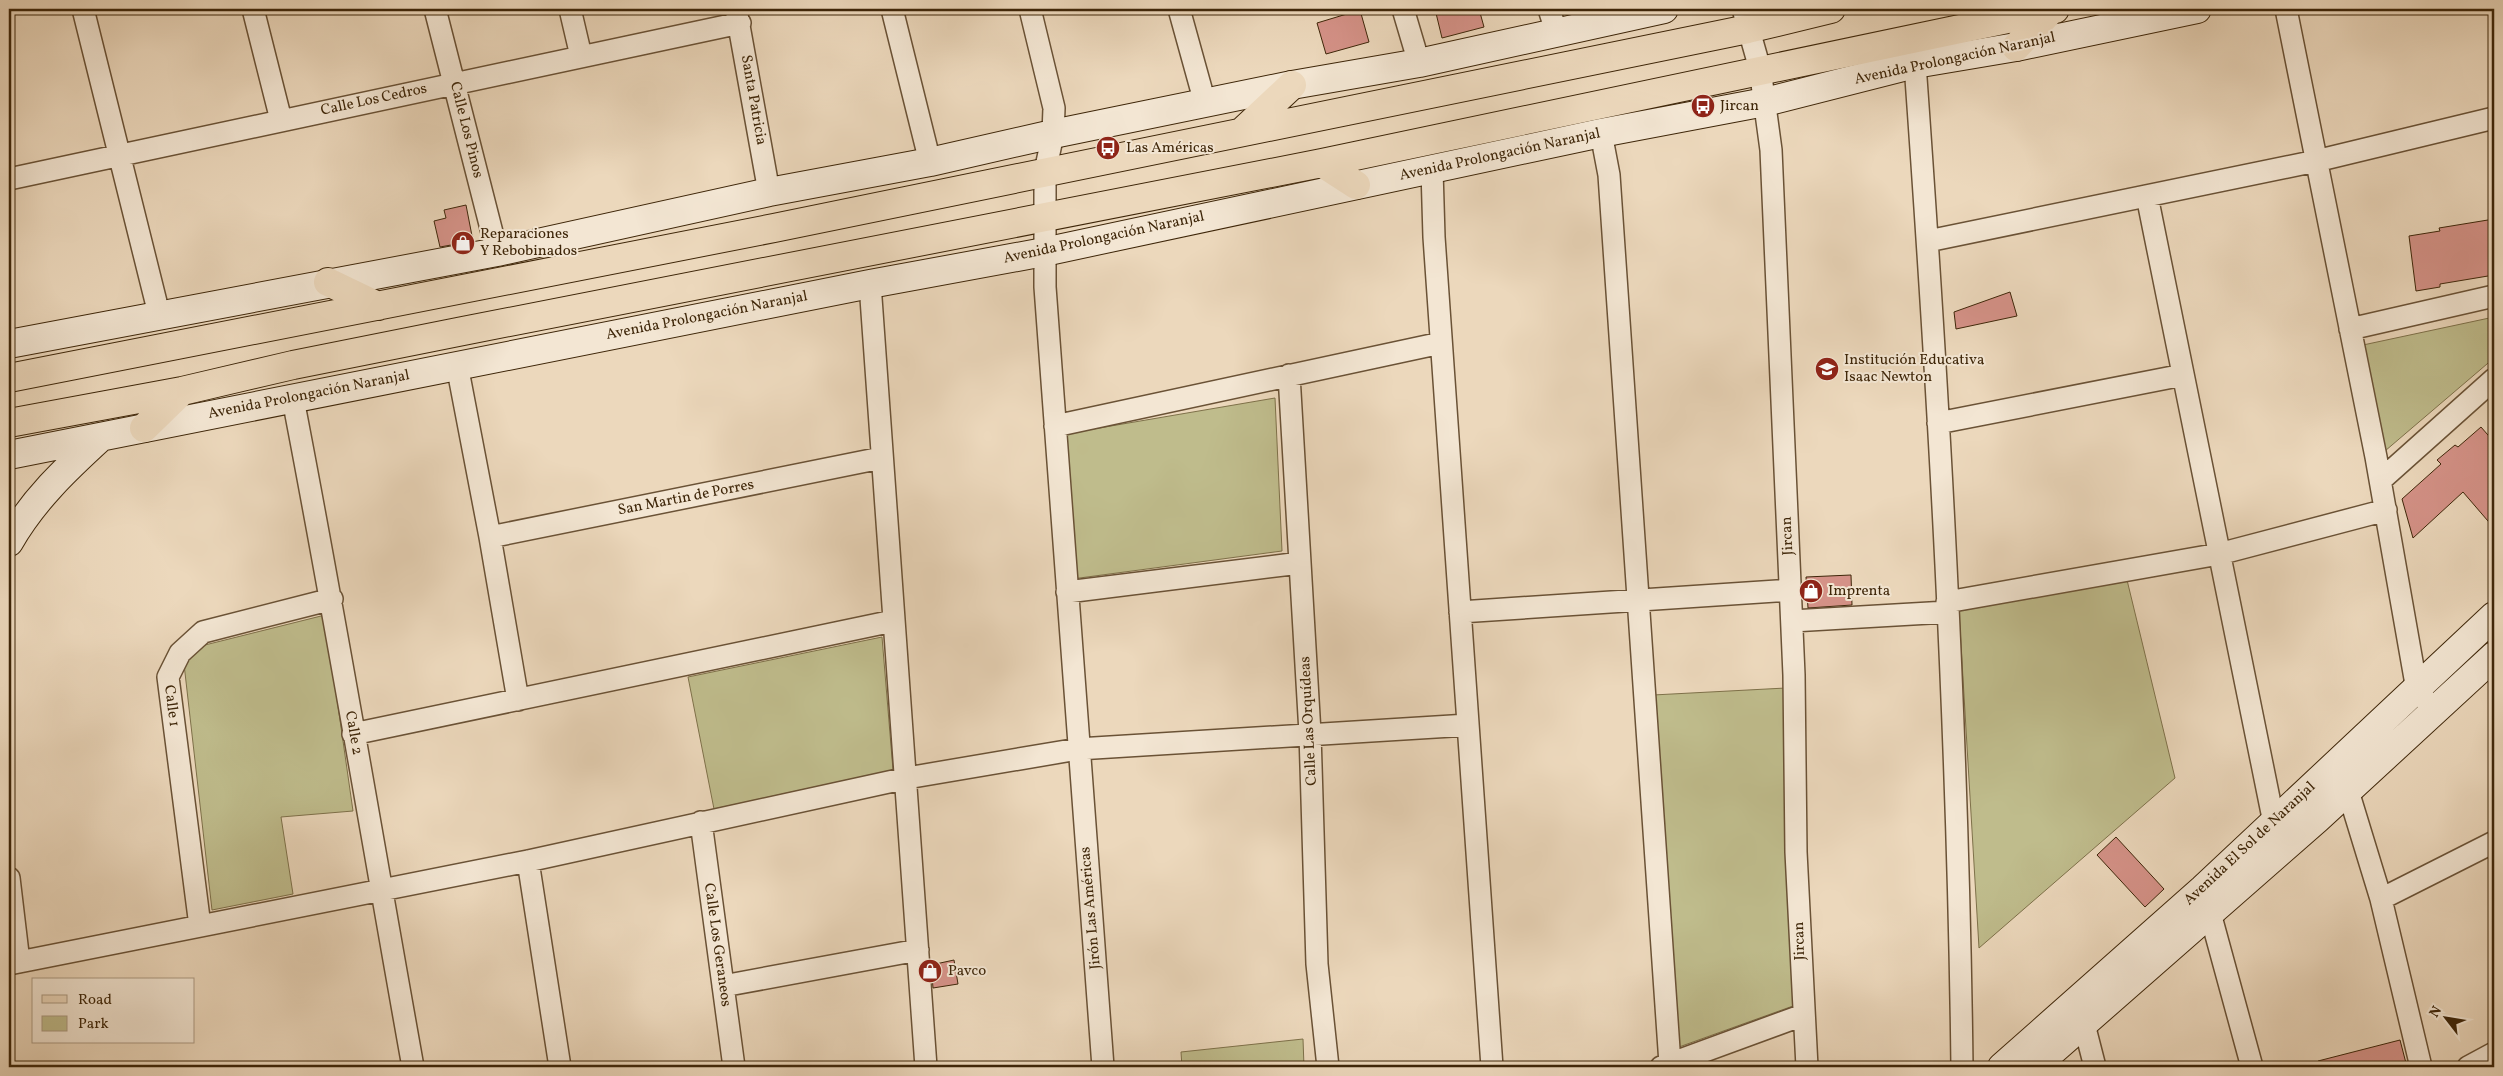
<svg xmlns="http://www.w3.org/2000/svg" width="2503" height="1076" font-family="Vollkorn,serif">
<rect width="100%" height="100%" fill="#ecd8bc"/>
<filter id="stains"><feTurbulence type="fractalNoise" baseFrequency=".004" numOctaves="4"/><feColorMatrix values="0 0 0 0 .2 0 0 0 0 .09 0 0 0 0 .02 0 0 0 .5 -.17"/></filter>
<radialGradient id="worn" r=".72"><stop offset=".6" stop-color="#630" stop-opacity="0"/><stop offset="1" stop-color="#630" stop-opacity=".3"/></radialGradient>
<!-- green -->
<path fill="#bfbc8c" stroke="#7e714a" d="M2494 317V358L2385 451 2363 345Z
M1275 398 1282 551 1072 579 1064 434Z
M2127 580 2175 778 1979 948 1959 611Z
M325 615 353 811 281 817 293 894 212 910 184 664 205 645Z
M882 637 893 770 714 809 688 677Z
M1786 688 1793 1006 1679 1047 1653 695Z
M1303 1039 1304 1067H1182L1181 1052Z"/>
<!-- building -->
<path fill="#d59288" stroke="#3e2609" d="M1435 9H1479L1484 27 1442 38Z
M1360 10 1369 42 1326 54 1317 23Z
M466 205 473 241 440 247 434 221 446 218 444 210Z
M2494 219V275L2440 284V287L2416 291 2409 236 2440 231 2439 228Z
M2010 292 2017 316 1956 329 1954 312Z
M2481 427 2494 442V528L2463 492 2413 538 2402 499 2441 464 2437 460 2455 445 2458 447Z
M1851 575 1852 605 1808 608 1806 577Z
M2116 837 2164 889 2145 907 2097 855Z
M954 960 958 984 933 988 931 965Z
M2400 1040 2407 1067H2319L2318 1061Z"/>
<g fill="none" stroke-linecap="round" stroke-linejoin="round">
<!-- street casing -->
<g stroke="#6a5236" stroke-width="24">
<path id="street" d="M83 9 159 314
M253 9 281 120
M435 9 497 252
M570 9 581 56
M736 9 769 192
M892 9 930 162
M1030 9 1054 108 1053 134 1045 172V287L1103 1067
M1179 9 1205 103
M1403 9 1419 63
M1549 9 1557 34
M1743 9 1760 69 1771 150 1794 675 1796 852 1807 1067
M2286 9 2376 457 2417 690 2435 711
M1915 64C1939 398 1958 733 1962 1067
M1601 133 1609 175 1670 1064
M1432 170 1434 237 1492 1067
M9 179 740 23
M2147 196 2274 823
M1928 241 2316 161 2494 118
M870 284 926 1067
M2350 329 2494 296
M457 365 490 537 518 700
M1289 375 1310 733 1317 964 1328 1067
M293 399C336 621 373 844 413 1067
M1938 423 2183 375
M1055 426 1441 343
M2381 480 2494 379
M490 537 881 458
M1067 592 1300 563
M1947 602 2219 554 2386 510
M1460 612 1791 590
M1792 621 1947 612
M353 734 893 621
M2348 791 2381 899 2421 1067
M701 822 734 1067
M528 861 560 1067
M9 878 19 962
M2381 899 2494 842
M2210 913 2252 1067
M200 926 168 677 180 653 203 632 332 599
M9 964 528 861 907 778 1078 749 1468 725
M723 986 918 950
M2084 1024 2095 1067
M1661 1067 1803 1015
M2468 1067 2494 1053"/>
</g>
<!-- secondary casing -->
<g stroke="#3e2609" stroke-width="30">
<path id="secondary" d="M9 344 497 252 769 192 930 162 1053 134 1292 85 1419 63 1664 9
M9 455 870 284 1044 252 1601 133 1765 102 1915 64 2016 47 2197 9
M9 542C33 500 66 469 101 437
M2002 1067 2203 889 2494 616
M2034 1067 2317 819 2494 656"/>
</g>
<!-- primary casing -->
<g stroke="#3e2609" stroke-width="30">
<path id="primary" d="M2016 47 2051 10
M1243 131 1292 85
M1322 163 1356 185
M328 282 378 306
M9 378 774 228 1748 29 1831 9
M9 423 182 391 293 365 463 331 1322 163 2055 9
M144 428 182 391"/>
</g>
<!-- street -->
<use href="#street" stroke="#f3e6d3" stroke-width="21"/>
<!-- secondary -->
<use href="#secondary" stroke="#f3e6d3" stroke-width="28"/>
<!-- primary -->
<use href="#primary" stroke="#ecd8bc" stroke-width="28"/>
</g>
<!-- icons -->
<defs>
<g id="bus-disc" transform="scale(1.25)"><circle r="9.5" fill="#8f2418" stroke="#f3e6d3"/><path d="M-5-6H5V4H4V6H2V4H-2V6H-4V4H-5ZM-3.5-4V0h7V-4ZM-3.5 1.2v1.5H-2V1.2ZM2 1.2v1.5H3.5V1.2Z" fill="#fff"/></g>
<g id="shop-disc" transform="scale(1.25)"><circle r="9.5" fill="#8f2418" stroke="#f3e6d3"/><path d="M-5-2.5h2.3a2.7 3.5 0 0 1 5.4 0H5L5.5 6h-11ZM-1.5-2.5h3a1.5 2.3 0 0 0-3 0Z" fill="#fff"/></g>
<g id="school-disc" transform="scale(1.25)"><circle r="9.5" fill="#8f2418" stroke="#f3e6d3"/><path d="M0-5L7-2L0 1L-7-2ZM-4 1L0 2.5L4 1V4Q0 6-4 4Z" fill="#fff"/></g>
</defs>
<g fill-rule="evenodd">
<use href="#bus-disc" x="1703" y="106"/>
<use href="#bus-disc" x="1108" y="148"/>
<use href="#shop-disc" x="463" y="243"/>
<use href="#school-disc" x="1827" y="369"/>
<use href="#shop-disc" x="1811" y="591"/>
<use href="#shop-disc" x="930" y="971"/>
</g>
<g text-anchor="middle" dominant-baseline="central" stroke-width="4" stroke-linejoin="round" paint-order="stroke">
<!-- street labels -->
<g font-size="15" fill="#3e2609" stroke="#f3e6d3">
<text transform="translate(1955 59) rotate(-12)">Avenida Prolongación Naranjal</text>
<text transform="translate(374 100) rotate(-12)">Calle Los Cedros</text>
<text transform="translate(753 100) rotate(80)">Santa Patricia</text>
<text transform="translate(466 130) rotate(76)">Calle Los Pinos</text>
<text transform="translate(1500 155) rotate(-12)">Avenida Prolongación Naranjal</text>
<text transform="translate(1104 238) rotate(-12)">Avenida Prolongación Naranjal</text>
<text transform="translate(707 316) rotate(-11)">Avenida Prolongación Naranjal</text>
<text transform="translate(309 395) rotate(-11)">Avenida Prolongación Naranjal</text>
<text transform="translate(686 498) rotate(-11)">San Martin de Porres</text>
<text transform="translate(1788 536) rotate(-93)">Jircan</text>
<text transform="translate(171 706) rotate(83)">Calle 1</text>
<text transform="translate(1309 721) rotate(-93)">Calle Las Orquídeas</text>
<text transform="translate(353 733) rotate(80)">Calle 2</text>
<text transform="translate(2250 844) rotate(-43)">Avenida El Sol de Naranjal</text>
<text transform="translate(1091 908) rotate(-95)">Jirón Las Américas</text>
<text transform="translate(1800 941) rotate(-92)">Jircan</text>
<text transform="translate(717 945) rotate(82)">Calle Los Geraneos</text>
</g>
<!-- poi labels -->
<g font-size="15" fill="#3e2609" stroke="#f3e6d3" text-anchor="start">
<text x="1720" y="106">Jircan</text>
<text x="1126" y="148">Las Américas</text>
<text x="480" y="234">Reparaciones<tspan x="480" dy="17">Y Rebobinados</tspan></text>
<text x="1844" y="360">Institución Educativa<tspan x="1844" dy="17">Isaac Newton</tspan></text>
<text x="1828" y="591">Imprenta</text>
<text x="948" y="971">Pavco</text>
</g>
</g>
<!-- margin -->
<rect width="2503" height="1076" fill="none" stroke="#ecd8bc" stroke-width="30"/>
<rect x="10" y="10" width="2483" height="1056" fill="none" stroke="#3e2609" stroke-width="2.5"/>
<rect x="15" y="15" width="2473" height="1046" fill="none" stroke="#3e2609"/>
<!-- legend -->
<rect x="32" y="978" width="162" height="65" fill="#f3e6d3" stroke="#ab9982"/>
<rect x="42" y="995" width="25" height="8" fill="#ecd8bc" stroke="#ab9982"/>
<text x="78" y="1004" font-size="15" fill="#3e2609">Road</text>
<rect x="42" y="1016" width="25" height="15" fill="#bfbc8c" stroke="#ab9982"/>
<text x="78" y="1028" font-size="15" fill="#3e2609">Park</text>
<!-- north arrow -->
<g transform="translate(2446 1018) rotate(301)" stroke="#f3e6d3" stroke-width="4" paint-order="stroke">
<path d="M0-4L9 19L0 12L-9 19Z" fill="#3e2609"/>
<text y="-8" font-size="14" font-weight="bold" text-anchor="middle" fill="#3e2609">N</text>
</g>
<rect width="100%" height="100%" filter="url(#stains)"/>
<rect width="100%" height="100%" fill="url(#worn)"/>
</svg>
